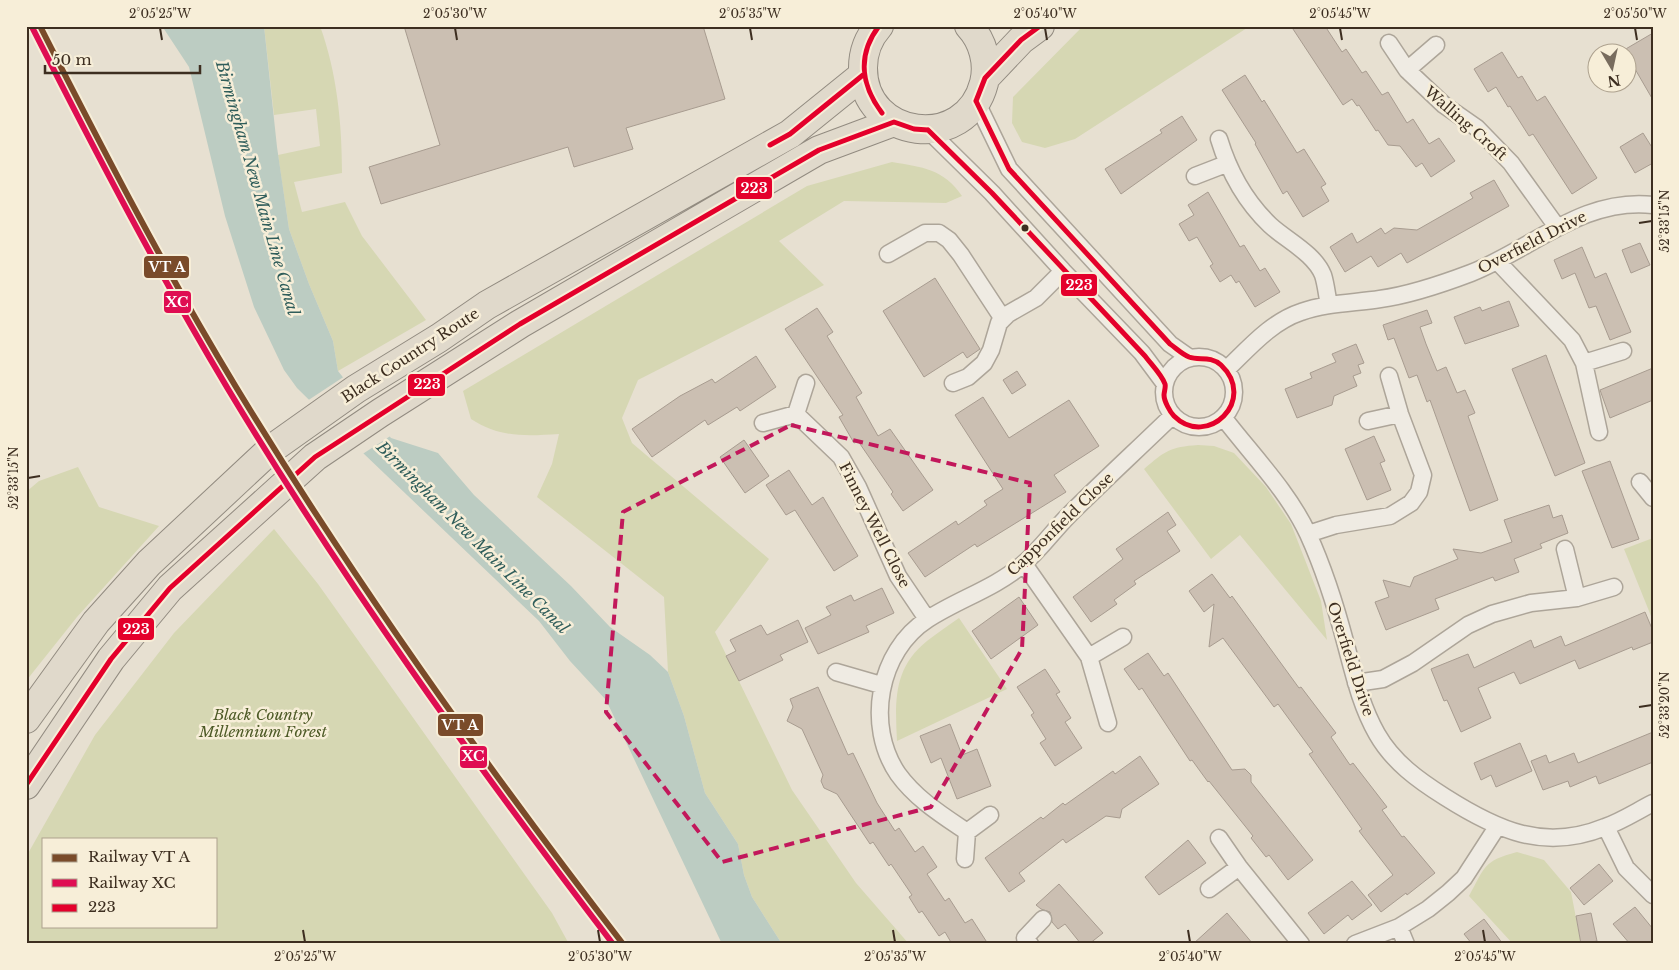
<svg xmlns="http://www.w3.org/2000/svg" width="1679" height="970" font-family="'Libre Baskerville',serif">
<rect width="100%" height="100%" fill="#e7e0d1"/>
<!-- green -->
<path fill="#d6d7b3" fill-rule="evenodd" d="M264 26H320C337 73 342 123 342 173L294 182 302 212 345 202 362 236 426 320 338 371 333 341 309 284 289 229 278 155 320 146 316 109 274 115Z
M1083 26H1250L1075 139 1045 148 1022 142 1012 123 1013 97Z
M892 162C922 167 944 169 962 196L946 203 844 201 779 241 824 285 638 380 622 418 632 443 769 559 715 632 792 790 856 883 909 944H782L752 897 744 875 738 844 705 793 684 716 668 672 664 597 537 497 552 464 559 434C526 436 500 438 471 419L463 391 807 186Z
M1198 445 1214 446 1234 453 1266 487 1291 524 1321 601 1327 640 1240 535 1211 559 1144 469C1165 451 1170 447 1198 445Z
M78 467 99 507 159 526 77 617 26 681V492L39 481Z
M274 529 318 584 552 913 569 944H26V857L95 735 174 633ZM44 839H216V926H44Z
M1653 538V621L1624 549Z
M959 618 1007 689 897 741C895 702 893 668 927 641 937 633 948 626 959 618Z
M1517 852 1544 860 1571 892 1581 944H1513L1469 896C1485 867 1483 861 1517 852Z"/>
<!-- water -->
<path fill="#bcccc2" d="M162 26H264L277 147 289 229 309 284 333 341 338 371 391 438 438 453 474 495 571 586 610 627 650 655 668 672 684 716 705 793 738 844 744 875 752 897 782 944H722L606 700 570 661 539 621 363 453 297 388 284 370 254 307 225 216 189 67Z"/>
<!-- pier -->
<path fill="#e7e0d1" d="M345 376 392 435 361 455 307 401Z"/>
<!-- building -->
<path fill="#cbbfb2" stroke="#a89c90" d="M404 26H703L725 99 626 128 633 149 574 167 568 147 381 204 369 167 440 145Z
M1291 26H1325L1342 52 1346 49 1362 73 1366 71 1382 95 1388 92 1407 123 1413 119 1429 144 1439 138 1455 161 1431 177 1422 163 1416 167 1400 146 1388 145 1378 130 1376 131 1359 105 1357 106 1352 99 1343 105Z
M1653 33V100L1624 50Z
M1502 52 1518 78 1522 76 1537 101 1545 96 1597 178 1572 194 1533 134 1529 136 1510 106 1508 107 1496 87 1488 92 1474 69Z
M1245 75 1262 102 1264 100 1297 153 1304 149 1326 184 1321 187 1329 201 1303 217 1287 191 1283 194 1255 144 1256 143 1222 90Z
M1182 116 1197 140 1121 194 1105 169 1162 133 1160 130Z
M1643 133 1653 149V163L1635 173 1620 147Z
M1494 180 1509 206 1407 263 1401 253 1378 267 1371 256 1345 272 1330 247 1352 233 1357 243 1381 228 1385 234 1394 228 1417 230 1473 198 1470 193Z
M1208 192 1240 247 1244 245 1260 271 1265 268 1280 292 1255 307 1239 281 1236 283 1231 275 1220 282 1210 266 1213 264 1197 237 1189 241 1179 224 1194 215 1188 205Z
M1640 243 1650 265 1631 273 1622 250Z
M1582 247 1595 278 1606 273 1631 332 1610 340 1596 306 1589 308 1575 273 1562 279 1554 260Z
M935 278 980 349 967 358 963 352 924 377 883 311Z
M1509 301 1519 326 1465 344 1454 317 1480 307 1482 311Z
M817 308 833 332 827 336 862 393 856 397 878 436 890 429 933 490 903 511 891 494 893 492 858 441 854 443 839 417 843 415 785 329Z
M1427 310 1432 323 1420 327 1426 344 1437 371 1446 367 1457 393 1465 390 1475 413 1468 416 1498 500 1470 511 1430 400 1427 402 1417 375 1409 378 1394 338 1388 340 1383 325Z
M1356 344 1364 363 1358 365 1361 373 1353 376 1357 386 1334 396 1332 405 1297 418 1285 389 1312 378 1310 373 1336 362 1332 354Z
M1546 355 1585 463 1555 476 1512 369Z
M756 356 776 387 740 411 737 407 708 425 705 420 652 457 632 429 680 396 712 379 715 383Z
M1653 368V400L1610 418 1600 390Z
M1017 371 1026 385 1012 394 1003 380Z
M983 397 1009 438 1069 400 1099 446 1054 475 1066 492 977 547 975 544 925 577 908 553 956 521 958 525 987 505 984 501 1003 489 955 415Z
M1374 436 1385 461 1380 463 1391 490 1367 500 1345 449Z
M744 440 769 476 745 493 720 457Z
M1610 461 1639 539 1612 548 1582 471Z
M789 470 812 505 823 497 858 556 834 571 795 510 786 515 766 485Z
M1549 505 1553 518 1562 515 1568 533 1540 544 1542 548 1514 559 1519 572 1495 581 1493 577 1435 599 1439 609 1386 630 1375 602 1389 597 1383 580 1410 587 1414 577 1458 559 1453 549 1481 553 1512 542 1504 520Z
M1168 512 1176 525 1167 531 1180 551 1134 581 1136 584 1114 600 1117 604 1091 622 1073 597 1123 559 1116 549Z
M1212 574 1230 598 1232 596 1299 688 1301 687 1336 733 1331 737 1350 765 1353 763 1387 807 1382 810 1402 837 1404 836 1435 873 1407 895 1406 893 1381 912 1368 895 1393 875 1359 831 1362 829 1309 754 1313 752 1278 704 1274 707 1223 638 1209 647 1214 604 1204 612 1189 591Z
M882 588 894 613 866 626 869 632 818 654 805 628 831 615 826 607 851 595 854 601Z
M1019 597 1038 625 991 659 972 631Z
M1645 612 1653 631V642L1633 650 1632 647 1579 669 1575 660 1520 684 1514 672 1478 688 1491 718 1461 732 1447 700 1444 701 1431 669 1468 654 1474 668 1531 640 1534 648 1561 636 1565 646Z
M798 620 808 642 780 655 783 660 739 681 726 656 736 651 730 640 761 625 767 635Z
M1148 653 1164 676 1168 673 1232 770 1245 769 1251 775V782L1313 860 1288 880 1269 855 1266 857 1251 838 1253 836 1209 781 1208 782 1192 760 1190 761 1142 688 1139 690 1124 669Z
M1045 669 1060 692 1056 694 1071 718 1065 722 1082 748 1055 766 1040 743 1046 739 1031 715 1034 713 1017 687Z
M818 687 848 755 853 753 877 803 895 831 899 828 915 852 923 846 937 867 927 874 945 901 949 898 965 923 972 919 988 944H952L945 932 939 936 922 911 919 913 909 897 912 895 891 864 889 866 873 842 870 844 837 794 824 788 821 781 823 775 802 729 787 721 793 707 790 699Z
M950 724 962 755 977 749 991 786 957 799 941 758 931 763 920 736Z
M1653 732V762L1599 784 1596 776 1570 787 1568 781 1543 790 1531 761 1546 755 1549 763 1574 753 1578 763Z
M1520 743 1532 771 1496 787 1491 775 1481 780 1474 763Z
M1140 756 1159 784 1122 809 1120 818 1106 816 1066 843 1063 839 1019 873 1025 881 1009 892 985 858 1041 817 1043 819 1063 803 1065 805 1113 771 1115 774Z
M1188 840 1206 863 1159 895 1145 877Z
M1599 864 1613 881 1584 905 1570 888Z
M1352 881 1372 905 1352 920 1348 915 1324 934 1308 913Z
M1059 884 1103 933 1089 944H1081L1065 924 1058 929 1052 922 1050 912 1041 909 1036 905Z
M1635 907 1653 929V944H1630L1613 924Z
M1227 913 1253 944H1193Z
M1591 913 1597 941 1581 944 1576 916Z
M1484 919 1503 944H1472L1464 934Z"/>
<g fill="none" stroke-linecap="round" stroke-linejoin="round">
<!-- minor casing -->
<g stroke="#ada599" stroke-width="19">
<path id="minor" d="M1389 43 1407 70
M1436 45 1407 70 1444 105 1477 128 1511 163 1557 227
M976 101 1009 169 1170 344 1190 358
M928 130 992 193 1063 271 1142 353 1165 384
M1219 139C1229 172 1245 201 1270 225 1286 240 1314 253 1323 275 1326 284 1327 296 1329 305
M1195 176 1226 164
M888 254 925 233H939L949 240 961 255 1003 319
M1498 262 1572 340 1584 363 1599 432
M1164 392a35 35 0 1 1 70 0a35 35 0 1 1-70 0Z
M1584 363 1623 351
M1227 369C1249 348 1271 322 1301 312 1326 303 1354 303 1380 299 1410 295 1442 284 1471 273 1532 249 1583 197 1653 205
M953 383 968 377 984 363 991 350 999 323 1008 314 1036 298 1063 271
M796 414 841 457 858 487 898 576 927 619
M1223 417C1252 455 1288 491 1308 534 1324 569 1336 607 1346 645 1354 675 1361 706 1377 734 1393 762 1418 780 1445 797 1497 830 1544 852 1605 827 1622 821 1637 811 1653 803
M1368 421 1400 414
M763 423 796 414 806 383
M1640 482 1653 498
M1308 534 1336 525 1390 516 1411 503 1419 492 1423 475 1400 414 1389 376
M1565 549 1577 598
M1024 564 1089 657 1108 723
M1089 657 1123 637
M836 672 881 685
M1356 683 1383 679 1413 663 1468 625 1492 614 1531 603 1577 598 1614 587
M990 815 967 832C942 815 916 799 898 774 865 726 878 651 928 619 959 599 993 589 1022 565 1040 550 1053 531 1069 515 1103 481 1138 449 1173 415
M1606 827 1626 868 1653 895
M1219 838 1239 867 1301 944
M965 859 967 832
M1209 889 1239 867
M1399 927 1406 944
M1030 944 1025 938 1043 919
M1355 944 1399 927 1428 909 1448 893 1464 878 1497 827"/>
</g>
<!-- trunk casing -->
<g stroke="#928b80" stroke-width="30">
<path id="trunk" d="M879 26C869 37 863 52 863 68 863 140 966 153 984 83 989 63 983 41 969 26
M985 78 1021 40 1040 26
M26 719 96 622 149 563 270 450 356 389 439 338 487 305 790 134 863 75
M26 785 111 659 170 588 315 457 380 413 520 324 819 150 894 122"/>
</g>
<!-- minor -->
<use href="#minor" stroke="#efebe3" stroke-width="16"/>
<!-- trunk -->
<use href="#trunk" stroke="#e0d9cb" stroke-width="28"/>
<!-- bus-1 casing -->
<g stroke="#f7eed8" stroke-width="9">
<path id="bus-1" d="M879 26C857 55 861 85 882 113
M976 101 985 78 1021 40 1040 26
M928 130 992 193 1145 356C1151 364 1162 375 1165 384 1166 387 1164 392 1164 395 1164 401 1170 412 1174 416 1207 449 1258 400 1221 365 1210 355 1199 361 1189 357 1182 354 1176 348 1170 344L1009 169 976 101
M770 145 790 134 863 75
M26 785 111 659 170 588 315 457 520 324 819 150 894 122 914 129 928 130"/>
</g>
<!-- bus-1 -->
<use href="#bus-1" stroke="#e4002b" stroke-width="5"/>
<!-- rail-1 casing -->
<g stroke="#f7eed8" stroke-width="10">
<path id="rail-1" d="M40 26C102 148 165 270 236 387 354 581 484 764 623 944"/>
</g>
<!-- rail-2 casing -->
<g stroke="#f7eed8" stroke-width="10">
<path id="rail-2" d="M33 29C95 151 158 272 228 389 344 582 476 765 613 944"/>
</g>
<!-- rail-1 -->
<use href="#rail-1" stroke="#7a4b2a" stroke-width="6"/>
<!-- rail-2 -->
<use href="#rail-2" stroke="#df0d52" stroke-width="6"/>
</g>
<!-- marked area -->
<path fill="none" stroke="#c2185b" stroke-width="4" stroke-dasharray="10 6" stroke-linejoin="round" d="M791 425 1030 483 1022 649 931 807 722 862 606 712 623 512Z"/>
<!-- ticks -->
<path fill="none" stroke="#3d2e20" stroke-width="2" d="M160 28 162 40M455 28 457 40M750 28 752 40M1045 28 1047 40M1340 28 1342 40M1635 28 1637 40M1639 223 1652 221M28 478 40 476M1639 707 1652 705M303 930 305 942M598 930 600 942M893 930 895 942M1188 930 1190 942M1483 930 1485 942"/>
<!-- markers -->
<circle fill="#3d2e20" stroke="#f7eed8" stroke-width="2" cx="1025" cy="228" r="4.5"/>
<g text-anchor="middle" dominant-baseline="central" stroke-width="5" stroke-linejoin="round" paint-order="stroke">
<!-- street labels -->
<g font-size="15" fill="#3d2e20" stroke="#f7eed8">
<text transform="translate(1466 123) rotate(41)">Walling Croft</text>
<text transform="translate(1532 242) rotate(-27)">Overfield Drive</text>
<text transform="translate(410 355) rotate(-33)">Black Country Route</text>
<text transform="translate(1060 524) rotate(-44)">Capponfield Close</text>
<text transform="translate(875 525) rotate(63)">Finney Well Close</text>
<text transform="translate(1351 659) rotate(72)">Overfield Drive</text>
</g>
<!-- park labels -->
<g font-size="15" font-style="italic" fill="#4d5a26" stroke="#f7eed8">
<text x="263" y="714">Black Country<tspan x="263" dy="17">Millennium Forest</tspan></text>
</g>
<!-- water labels -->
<g font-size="16" font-style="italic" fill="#2f5d5a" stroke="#f7eed8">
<text transform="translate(258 188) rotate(74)">Birmingham New Main Line Canal</text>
<text transform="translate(473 537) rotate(45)">Birmingham New Main Line Canal</text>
</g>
</g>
<g stroke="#f7eed8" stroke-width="2">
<rect x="735" y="176" width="38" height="24" rx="5" fill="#e4002b"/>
<rect x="143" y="255" width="47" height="24" rx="5" fill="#7a4b2a"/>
<rect x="1060" y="273" width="38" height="24" rx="5" fill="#e4002b"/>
<rect x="163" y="290" width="29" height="24" rx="5" fill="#df0d52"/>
<rect x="407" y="373" width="39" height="24" rx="5" fill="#e4002b"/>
<rect x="117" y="617" width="38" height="24" rx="5" fill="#e4002b"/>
<rect x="437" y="713" width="47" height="24" rx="5" fill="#7a4b2a"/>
<rect x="459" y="745" width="29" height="24" rx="5" fill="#df0d52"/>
</g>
<g font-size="14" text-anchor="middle" font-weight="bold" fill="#fff">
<text x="754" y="193">223</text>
<text x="167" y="272">VT A</text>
<text x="1079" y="290">223</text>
<text x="177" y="307">XC</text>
<text x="427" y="389">223</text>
<text x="136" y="634">223</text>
<text x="460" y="730">VT A</text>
<text x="473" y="761">XC</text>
</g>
<!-- border -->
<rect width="1679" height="970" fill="none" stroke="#f7eed8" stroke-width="55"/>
<!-- legend -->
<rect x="42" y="838" width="175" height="90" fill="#f7eed8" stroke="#ada18e"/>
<rect x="52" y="854" width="25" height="8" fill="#7a4b2a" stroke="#ada18e"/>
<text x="88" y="862" font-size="15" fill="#3d2e20">Railway VT A</text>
<rect x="52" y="879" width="25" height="8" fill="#df0d52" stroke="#ada18e"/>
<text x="88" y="888" font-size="15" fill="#3d2e20">Railway XC</text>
<rect x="52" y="904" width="25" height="8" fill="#e4002b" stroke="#ada18e"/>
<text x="88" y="912" font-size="15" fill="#3d2e20">223</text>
<!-- north arrow -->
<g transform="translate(1612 68) rotate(171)"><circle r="24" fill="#f7eed8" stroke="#ada18e"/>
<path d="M0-4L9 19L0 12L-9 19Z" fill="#786c5e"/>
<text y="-8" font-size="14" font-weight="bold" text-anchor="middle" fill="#3d2e20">N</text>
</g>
<!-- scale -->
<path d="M45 65v8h155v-8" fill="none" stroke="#3d2e20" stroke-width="2.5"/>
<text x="52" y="65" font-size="15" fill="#3d2e20" stroke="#f7eed8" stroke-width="4" paint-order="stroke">50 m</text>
<rect x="28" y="28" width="1624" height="914" fill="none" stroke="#3d2e20" stroke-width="2"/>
<g font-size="12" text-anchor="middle" fill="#3d2e20">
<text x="160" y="18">2°05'25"W</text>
<text x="455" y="18">2°05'30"W</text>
<text x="750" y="18">2°05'35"W</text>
<text x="1045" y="18">2°05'40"W</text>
<text x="1340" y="18">2°05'45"W</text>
<text x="1635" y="18">2°05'50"W</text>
<text transform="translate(1665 221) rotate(-90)" y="4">52°33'15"N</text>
<text transform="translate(14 478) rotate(-90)" y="4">52°33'15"N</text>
<text transform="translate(1665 705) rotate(-90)" y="4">52°33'20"N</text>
<text x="305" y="961">2°05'25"W</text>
<text x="600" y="961">2°05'30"W</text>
<text x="895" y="961">2°05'35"W</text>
<text x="1190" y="961">2°05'40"W</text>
<text x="1485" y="961">2°05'45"W</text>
</g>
</svg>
